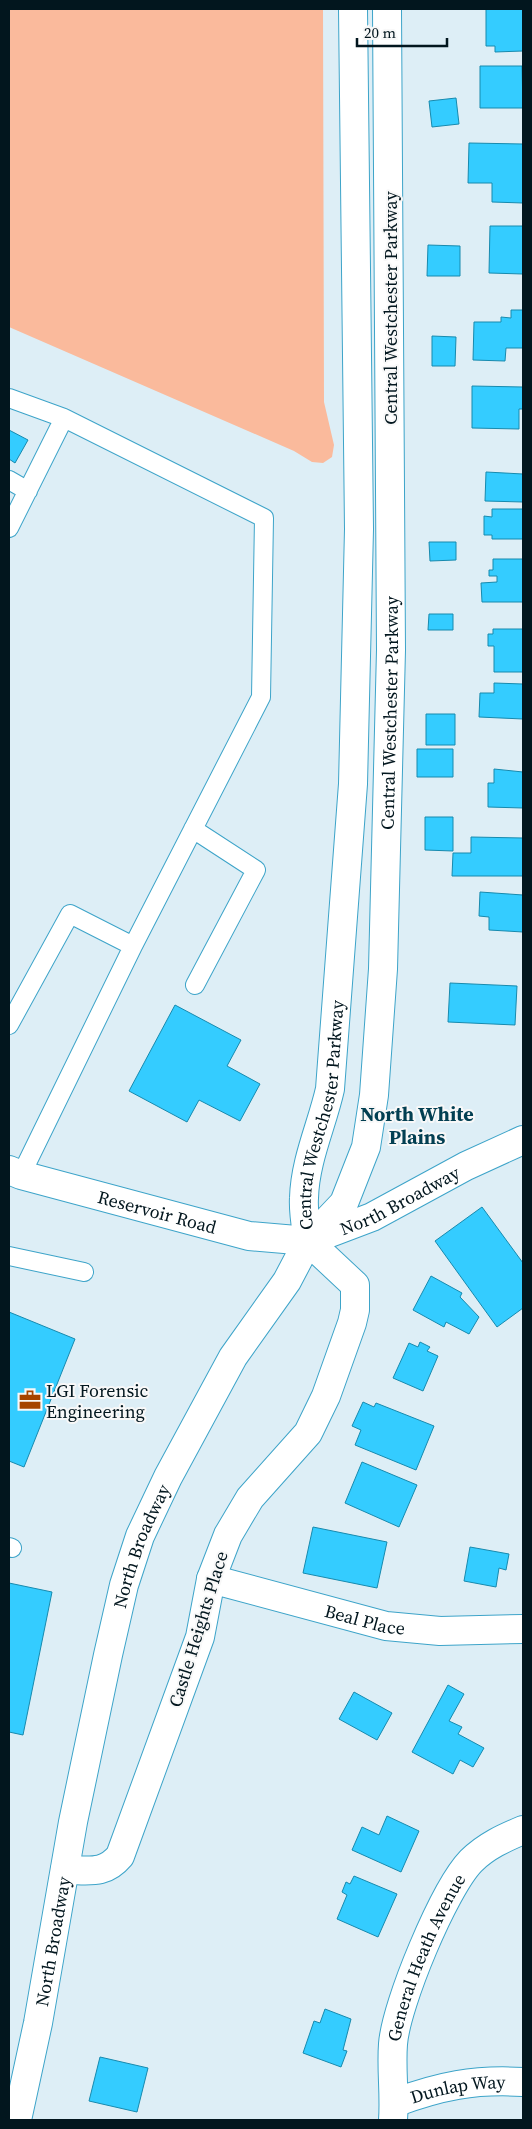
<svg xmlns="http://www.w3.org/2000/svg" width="532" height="2129" font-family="'Source Serif 4',serif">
<rect width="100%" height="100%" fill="#ddeef6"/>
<!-- green -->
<path fill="#faba9c" d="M9 9H323L324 402 334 445 332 457 323 463 312 462 294 451 9 327Z"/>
<!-- building -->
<path fill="#34ccff" stroke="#178aae" d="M486 9H523V51L495 52V46H486Z
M480 66H522L523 108H480Z
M456 98 459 124 432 127 429 101Z
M469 143 523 144V203L492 202V183H468Z
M490 226H523V274L489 273Z
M428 245 460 246V276H427Z
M511 310H523V348H506L505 361 473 360 474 322H501V317L511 318Z
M432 336 456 337 455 366H432Z
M472 386 523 387V409H519V429L472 428Z
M9 430 28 440 15 463 9 459Z
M486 472 523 474V502L485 501Z
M492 509H523V539H492V535H484V516L492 517Z
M429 542H456V560L430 561Z
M493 559H523V602H482L481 583 497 582V576H489V570H493Z
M429 614H453V630H428Z
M493 629H523V672H494V646H488V634H493Z
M494 683 523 684V719L479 717 480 693H494Z
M426 714H455V745H426Z
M417 749H453V777H417Z
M494 769 523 772V808L488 807V783H494Z
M425 817H453V851L425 850Z
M471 837 523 838V876H452L453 853H471Z
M480 892 523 895V932L489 930V917L479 916Z
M450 983 517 986 515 1025 448 1022Z
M175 1005 241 1040 227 1066 260 1084 240 1121 199 1100 187 1122 129 1091Z
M482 1207 523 1263V1308L497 1327 435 1241Z
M431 1276 462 1293 460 1297 479 1317 469 1334 446 1322 444 1327 413 1310Z
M9 1312 75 1339 24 1467 9 1461Z
M420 1342 430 1347 427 1351 438 1356 423 1391 393 1378 409 1343 418 1347Z
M363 1402 374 1407 376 1403 434 1426 416 1470 355 1445 361 1430 352 1426Z
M362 1462 417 1485 399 1527 345 1503Z
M313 1527 387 1542 377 1588 303 1573Z
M470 1547 509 1554 506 1570 499 1568 496 1587 464 1581Z
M9 1583 52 1592 23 1735 9 1732Z
M448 1685 464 1694 449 1721 462 1727 458 1734 484 1748 473 1767 460 1760 453 1774 412 1752Z
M354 1692 392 1713 377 1740 339 1719Z
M387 1816 419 1831 401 1872 352 1850 362 1827 379 1835Z
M354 1876 397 1894 378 1937 337 1919 347 1895 342 1892 346 1882 350 1884Z
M325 2009 351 2019 343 2050 347 2051 341 2067 303 2053 314 2021 320 2023Z
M100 2057 148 2068 137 2112 89 2101Z"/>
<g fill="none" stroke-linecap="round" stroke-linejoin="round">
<!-- lane casing -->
<g stroke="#3da4c9" stroke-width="20">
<path id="lane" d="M9 398 64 418
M9 480 28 491
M9 528 64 418 264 518 261 697 133 946 21 1175
M193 829 256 870 195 985
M9 1025 70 914 133 946
M9 1256 84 1272
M9 1547 12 1548"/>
</g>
<!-- street casing -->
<g stroke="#3da4c9" stroke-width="30">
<g id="street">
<path id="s1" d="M65 1870C89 1870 104 1875 120 1856L200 1637 211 1579 386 1626 440 1631 523 1629"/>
<path id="s2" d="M394 2103C440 2086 474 2079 523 2082"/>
<path id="s3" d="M393 2120C395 2095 391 2070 393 2044 396 2004 444 1889 471 1861 486 1846 504 1838 523 1830"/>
</g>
</g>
<!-- secondary casing -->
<g stroke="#3da4c9" stroke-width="30">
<g id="secondary">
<path id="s4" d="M9 1170 21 1175 249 1236 308 1241 355 1285V1310L352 1323 326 1396 308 1433 250 1498 228 1535 211 1579"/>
</g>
</g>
<!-- primary casing -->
<g stroke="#3da4c9" stroke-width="30">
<g id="primary">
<path id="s5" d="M314 1239 372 1217 466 1166 523 1140"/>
<path id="s6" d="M308 1241C306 1227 303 1212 304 1198 305 1160 322 1125 330 1089L353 784 359 529 353 9"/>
<path id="s7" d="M17 2120 38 2023 73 1822 108 1655 124 1585 140 1536 168 1477 233 1357 287 1281 308 1241 344 1203 366 1147 374 1095 383 969 391 650 387 9"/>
</g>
</g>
<!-- lane -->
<use href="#lane" stroke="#fff" stroke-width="18"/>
<!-- street -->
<use href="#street" stroke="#fff" stroke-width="28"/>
<!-- secondary -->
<use href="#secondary" stroke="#fff" stroke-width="28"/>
<!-- primary -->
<use href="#primary" stroke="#fff" stroke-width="28"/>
</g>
<!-- icons -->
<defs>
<g id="office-bare" transform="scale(1.725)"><path d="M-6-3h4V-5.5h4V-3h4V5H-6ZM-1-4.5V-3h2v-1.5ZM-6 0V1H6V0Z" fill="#a64400" stroke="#f8f8f8" stroke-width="2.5" paint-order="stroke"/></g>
</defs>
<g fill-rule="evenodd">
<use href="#office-bare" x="30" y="1400"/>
</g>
<g text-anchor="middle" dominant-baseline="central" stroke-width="4" stroke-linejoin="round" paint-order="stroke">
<!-- street labels -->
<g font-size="18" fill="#02161e" stroke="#f8f8f8">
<text transform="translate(390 308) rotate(-90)">Central Westchester Parkway</text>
<text stroke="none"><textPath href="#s7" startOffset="1485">Central Westchester Parkway</textPath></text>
<text stroke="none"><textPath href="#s6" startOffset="128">Central Westchester Parkway</textPath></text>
<text stroke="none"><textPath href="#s5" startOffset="94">North Broadway</textPath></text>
<text stroke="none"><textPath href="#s4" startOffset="154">Reservoir Road</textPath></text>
<text stroke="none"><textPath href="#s7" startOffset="588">North Broadway</textPath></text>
<text stroke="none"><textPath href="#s1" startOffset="511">Beal Place</textPath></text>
<text transform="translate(198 1629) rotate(-73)">Castle Heights Place</text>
<text stroke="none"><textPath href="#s7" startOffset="182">North Broadway</textPath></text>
<text stroke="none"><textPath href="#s3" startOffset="169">General Heath Avenue</textPath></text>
<text stroke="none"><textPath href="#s2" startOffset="66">Dunlap Way</textPath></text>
</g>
<!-- poi labels -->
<g font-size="18" fill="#02161e" stroke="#f8f8f8" text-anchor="start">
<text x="46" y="1390">LGI Forensic<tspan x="46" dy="21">Engineering</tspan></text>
</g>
<!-- quarter labels -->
<g font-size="20" font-weight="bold" fill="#023f52" stroke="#f8f8f8">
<text x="417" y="1114">North White<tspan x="417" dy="23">Plains</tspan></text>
</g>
</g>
<!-- border -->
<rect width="532" height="2129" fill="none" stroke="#02161e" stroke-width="20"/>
<!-- scale -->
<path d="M357 38v8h90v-8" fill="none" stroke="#02161e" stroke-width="2.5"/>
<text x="364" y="38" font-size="15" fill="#02161e" stroke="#f8f8f8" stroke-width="4" paint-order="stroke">20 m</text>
</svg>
